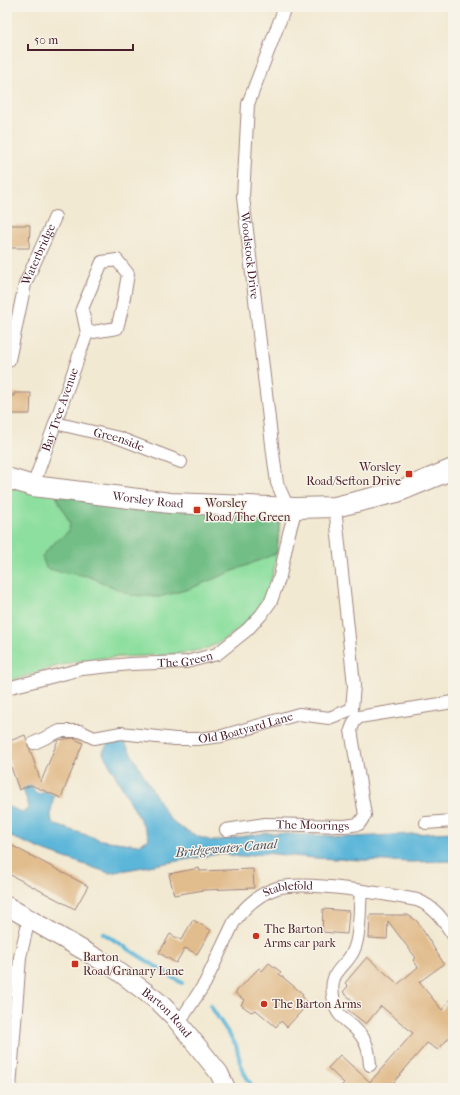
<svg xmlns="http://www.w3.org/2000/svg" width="460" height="1095" font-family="'IM FELL French Canon',serif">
<rect width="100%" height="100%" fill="#f7f3e8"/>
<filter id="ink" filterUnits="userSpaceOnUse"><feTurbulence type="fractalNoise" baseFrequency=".025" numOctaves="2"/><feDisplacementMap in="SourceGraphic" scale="8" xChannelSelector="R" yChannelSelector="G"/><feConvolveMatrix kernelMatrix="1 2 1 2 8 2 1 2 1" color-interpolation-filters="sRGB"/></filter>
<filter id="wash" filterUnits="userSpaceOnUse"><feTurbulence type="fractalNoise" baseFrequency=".012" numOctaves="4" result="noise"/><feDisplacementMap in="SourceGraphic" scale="16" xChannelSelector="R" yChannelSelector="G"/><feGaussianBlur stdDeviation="0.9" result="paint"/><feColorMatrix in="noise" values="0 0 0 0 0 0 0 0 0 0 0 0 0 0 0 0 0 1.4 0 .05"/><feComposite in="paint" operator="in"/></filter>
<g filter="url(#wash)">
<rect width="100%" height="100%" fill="#f2e9d2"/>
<!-- green -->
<path fill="#8ddf9f" stroke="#6c7f65" d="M7 485 280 517C279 543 276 568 267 592 258 616 228 642 204 649 165 659 125 654 86 660 60 663 32 675 7 682Z"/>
<!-- forest -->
<path fill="#72be86" stroke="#5e6e58" d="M56 496 280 517 277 553 189 589 159 597 131 595 88 576 60 572 46 568 42 556 54 543 68 532 70 523Z"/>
<!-- water -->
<path fill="#5bb6d9" stroke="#526a82" d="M121 736 167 815 176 825 199 837 212 841 266 833 354 837 453 832V861L411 862 314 858 265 853 240 857 223 853 109 873 48 852 7 835V806L22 812 28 809 29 806 7 743 35 792 40 794 45 791 66 738 76 742C69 759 44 806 53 824L101 840 139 845 149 839 148 834 103 753C106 743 112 741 121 736Z"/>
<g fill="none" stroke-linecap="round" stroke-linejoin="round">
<!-- stream -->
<path stroke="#5bb6d9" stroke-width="4" d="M7 885 11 886
M103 933 182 983
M210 1005 236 1045 242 1069 253 1088"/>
</g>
<g id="blocks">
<!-- building -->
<path fill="#e1bc8c" d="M7 225H30L29 248H7Z
M14 393H31L30 414H7V395L14 396Z
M25 735 41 782 58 740 73 738 83 743 61 798 31 785 19 790 7 755V742Z
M7 843 88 886 75 909 7 873Z
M199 868 200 871 253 869 254 888 204 890 174 895 169 874Z
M323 909 349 911 347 934 322 932Z
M370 915H408L417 921 444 964 419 982 442 1010 453 995V1033L438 1050 427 1043 394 1082 401 1088H339L344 1083 328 1068 340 1055 370 1082 413 1033 381 1006 366 1024 348 1010 354 1002 343 992 348 986 345 983 367 957 398 984 418 967 413 960 416 958 388 921 387 939 369 938Z
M193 920 211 930 197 954 185 948 176 963 159 953 170 934 181 940Z
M269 963 281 972 279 974 303 994 302 996 307 1001 305 1003 307 1005 287 1027 281 1021 276 1027 256 1010 251 1012 241 1005 244 1000 235 993 259 968 262 971Z"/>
</g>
</g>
<g filter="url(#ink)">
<use href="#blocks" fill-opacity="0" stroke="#9e847e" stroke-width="1"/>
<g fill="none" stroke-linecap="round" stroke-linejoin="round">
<!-- street casing -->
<g stroke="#9e847e" stroke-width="14">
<g id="street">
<path id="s1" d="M285 7 248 104 243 197 273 453 277 483 288 508"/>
<path id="s2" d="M7 362 9 360 25 284 55 217"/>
<path id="s3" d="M55 423 119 438 181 462"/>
<path id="s4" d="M33 486 87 333 82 309 102 262 117 260 128 274 122 309 117 328 87 333"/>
<path id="s5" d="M7 688 82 669 130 664 186 662 217 654 247 630 261 615 271 601 280 576 289 533 296 508"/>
<path id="s6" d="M34 743 60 731H80L94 738 121 733 175 739H198L222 736 299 714 329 718 352 709 354 685 335 507"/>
<path d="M426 823 453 821"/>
<path id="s7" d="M226 830 265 824 345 826 359 824 365 815 351 730 354 722 359 717 453 702"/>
<path d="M361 892C359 909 361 930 355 947 348 969 326 968 334 1001 337 1019 350 1021 360 1034 368 1043 369 1054 370 1065"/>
<path id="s8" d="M179 1023 205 983 234 922C245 906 258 894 277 888 305 880 385 894 417 900 435 907 443 920 453 935"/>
<path d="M10 1088 20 957 29 919"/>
</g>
</g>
<!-- secondary casing -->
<g stroke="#9e847e" stroke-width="20">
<g id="secondary">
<path id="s9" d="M7 906 114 968 160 1003 174 1017 219 1073 226 1088"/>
</g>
</g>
<!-- primary casing -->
<g stroke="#9e847e" stroke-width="22">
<g id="primary">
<path id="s10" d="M7 478 33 486 170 503 296 508 335 507 397 492 453 469"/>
</g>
</g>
<!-- street -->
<use href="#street" stroke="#fff" stroke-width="12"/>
<!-- secondary -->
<use href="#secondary" stroke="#fff" stroke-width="18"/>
<!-- primary -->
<use href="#primary" stroke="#fff" stroke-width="20"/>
</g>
</g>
<!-- markers -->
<g fill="#c8321e" stroke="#f7f3e8" stroke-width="1.5">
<rect x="405" y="470" width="8" height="8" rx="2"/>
<rect x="193" y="506" width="8" height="8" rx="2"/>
<circle cx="256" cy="936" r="4"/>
<rect x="71" y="960" width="8" height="8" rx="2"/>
<circle cx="264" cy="1004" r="4"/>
</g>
<g text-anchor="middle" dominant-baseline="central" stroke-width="3" stroke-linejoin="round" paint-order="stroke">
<!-- street labels -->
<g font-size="12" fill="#4a1f2b" stroke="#f7f3e8">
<text stroke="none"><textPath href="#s2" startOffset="113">Waterbridge</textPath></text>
<text stroke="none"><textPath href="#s1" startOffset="256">Woodstock Drive</textPath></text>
<text stroke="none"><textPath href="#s4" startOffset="81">Bay Tree Avenue</textPath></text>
<text stroke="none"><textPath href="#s3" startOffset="66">Greenside</textPath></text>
<text stroke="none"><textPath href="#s10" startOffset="143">Worsley Road</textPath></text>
<text stroke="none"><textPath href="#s5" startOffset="181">The Green</textPath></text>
<text stroke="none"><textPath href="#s6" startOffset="218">Old Boatyard Lane</textPath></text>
<text stroke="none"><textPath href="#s7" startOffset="87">The Moorings</textPath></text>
<text stroke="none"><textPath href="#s8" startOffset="182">Stablefold</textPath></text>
<text stroke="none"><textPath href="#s9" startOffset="193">Barton Road</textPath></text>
</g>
<!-- poi labels -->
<g font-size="12" fill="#4a1f2b" stroke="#f7f3e8" text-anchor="start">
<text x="401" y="467" text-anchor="end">Worsley<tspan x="401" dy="14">Road/Sefton Drive</tspan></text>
<text x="205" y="503">Worsley<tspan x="205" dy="14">Road/The Green</tspan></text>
<text x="264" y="929">The Barton<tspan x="264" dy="14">Arms car park</tspan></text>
<text x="83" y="957">Barton<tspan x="83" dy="14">Road/Granary Lane</tspan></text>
<text x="272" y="1004">The Barton Arms</text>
</g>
<!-- water labels -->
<g font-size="13" font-style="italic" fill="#505468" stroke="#f7f3e8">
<text transform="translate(226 848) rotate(-5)">Bridgewater Canal</text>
</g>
</g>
<!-- margin -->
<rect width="460" height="1095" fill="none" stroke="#f7f3e8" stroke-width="24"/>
<!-- scale -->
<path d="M28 44v6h105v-6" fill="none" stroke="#4a1f2b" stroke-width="2"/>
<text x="34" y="44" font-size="12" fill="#4a1f2b" stroke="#f7f3e8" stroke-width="3" paint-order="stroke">50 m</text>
</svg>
